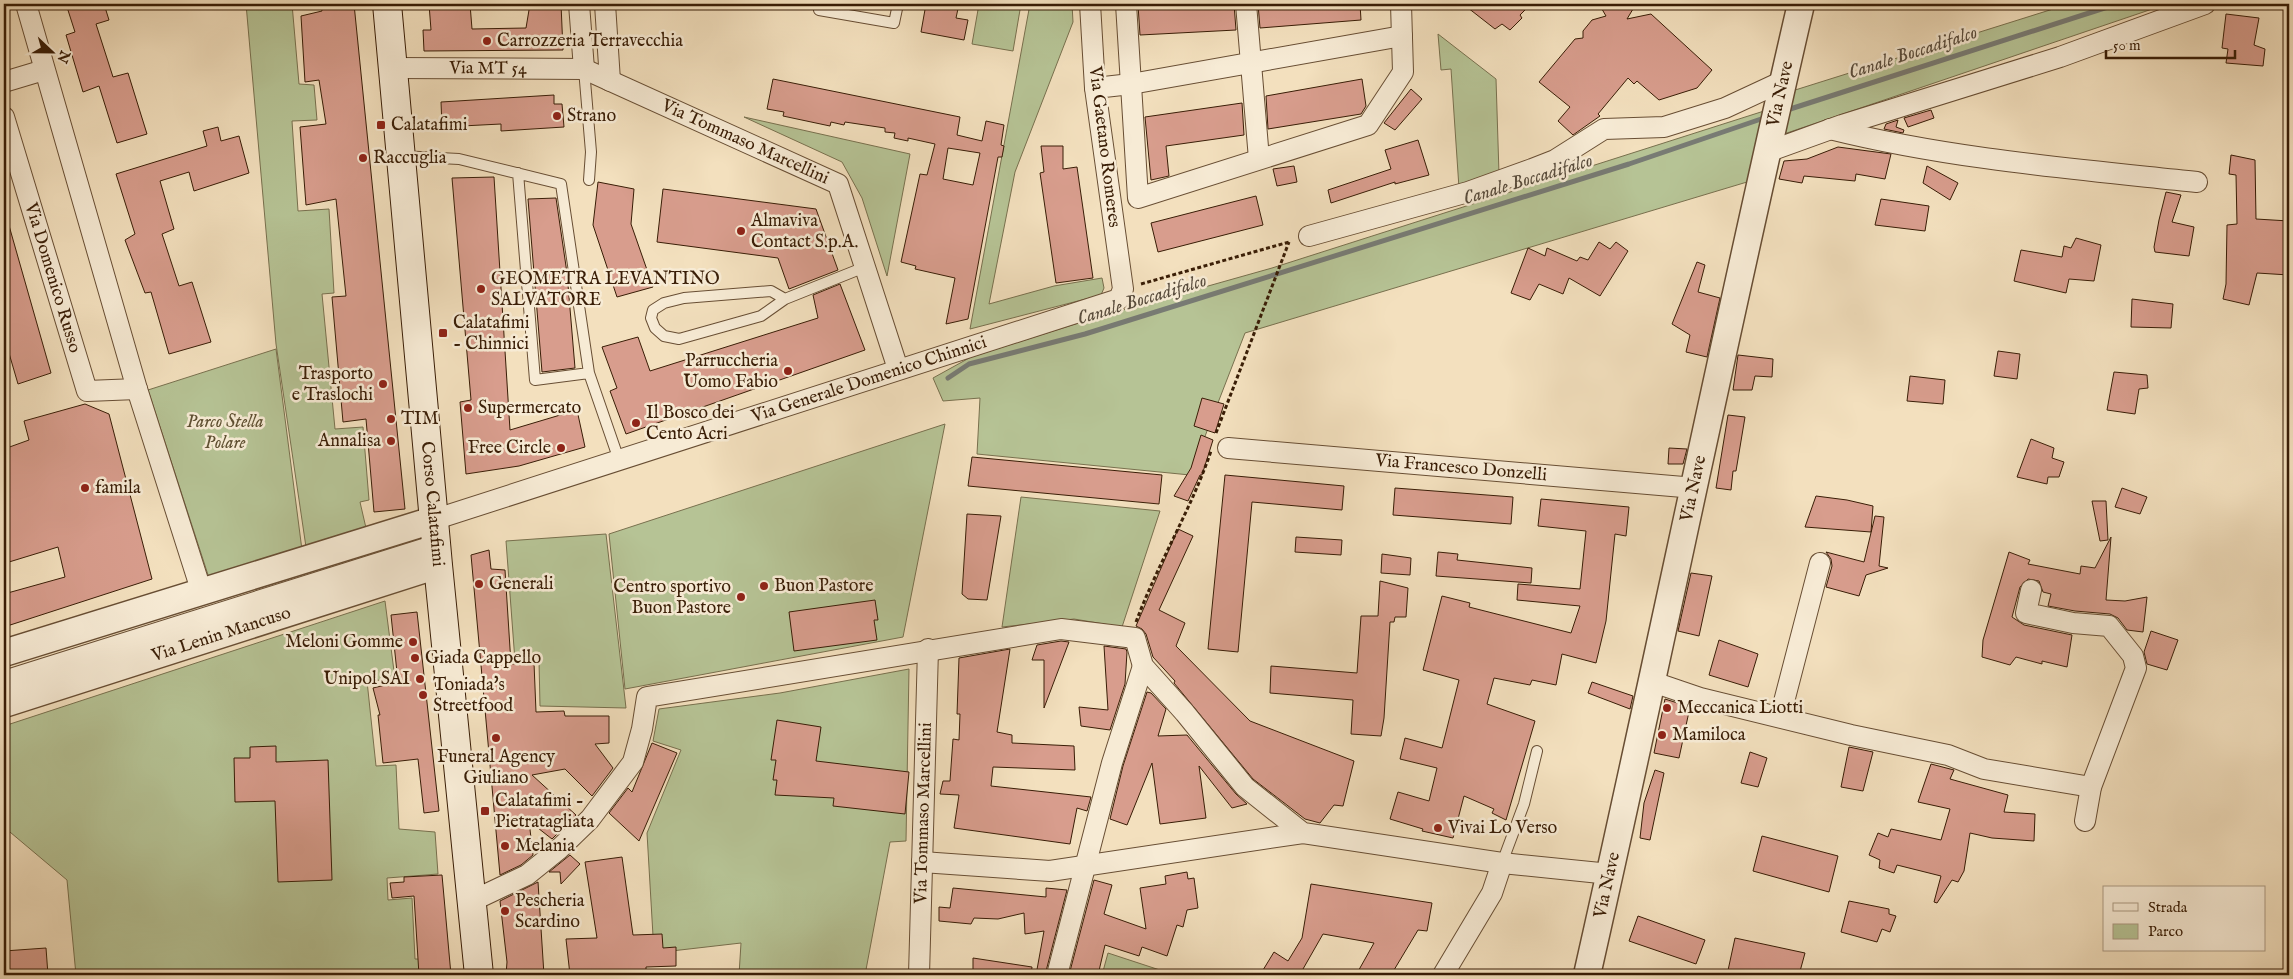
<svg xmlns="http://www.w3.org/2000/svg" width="2293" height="979" font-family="'IM FELL English',serif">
<rect width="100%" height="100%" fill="#f3e0be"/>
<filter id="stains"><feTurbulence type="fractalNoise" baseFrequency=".004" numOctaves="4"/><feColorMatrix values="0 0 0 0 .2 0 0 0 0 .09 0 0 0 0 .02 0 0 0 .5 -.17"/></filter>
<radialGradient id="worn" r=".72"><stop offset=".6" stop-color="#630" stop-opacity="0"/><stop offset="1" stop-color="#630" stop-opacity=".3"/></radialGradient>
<!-- green -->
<path fill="#b6c395" stroke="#78704e" d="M246 4H292L299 84 314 85 317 120 292 121 298 211 329 209 334 293 322 294 335 429 363 427 369 500 360 502 366 528 306 547 276 344Z
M979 4H1021L1013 51 972 44Z
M1030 4H1072L1073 22 1015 172 989 304 1054 286 1102 278 1104 288 1101 295 970 329Z
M2069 4H2167L1781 135 1792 91Z
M1438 34 1496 79 1499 174 1459 188 1451 69 1441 70Z
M1764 111 1747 182 1245 333 1190 475 977 454 980 398 943 401 933 378 971 357 1091 319 1272 268Z
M744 117 910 154 887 276 862 198 842 162Z
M276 349 302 550 210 581 148 390Z
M945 424 903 637 625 689 609 534Z
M1021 497 1160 511 1122 627 1074 619 1002 627Z
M606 534 626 708 540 706 539 661H515L506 541Z
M385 601 395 679 367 681 376 766 396 765 399 829 435 832 438 874 387 878 388 900 412 898 415 959H420V970L398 973 397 975H76L67 880 4 827V726Z
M909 669 906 841 890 842 865 975H739L741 943 654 953 647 833 681 750 653 741 659 709 780 693Z
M1108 953 1175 975H1102Z"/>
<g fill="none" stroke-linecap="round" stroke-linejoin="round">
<!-- stream -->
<path stroke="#787b74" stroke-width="5" d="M1784 111 2117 4
M948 378 969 364 1085 334 1629 164 1767 117"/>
</g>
<!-- building -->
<path fill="#d89d8d" stroke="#391d06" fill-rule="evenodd" d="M66 4H104L109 20 96 24 113 77 128 73 147 134 117 143 99 86 83 92 66 35 75 32Z
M321 4H354L405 509 374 512 366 419 343 422 332 297 346 296 336 199 306 205 300 127 326 124 319 80 305 82 301 16 322 11Z
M429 4H470L472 29 526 28 530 4H561L563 50 424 51 423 30H431Z
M926 4H959L956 18 968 20 964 40 921 32Z
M1164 4H1234L1236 30 1140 35 1138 5Z
M1258 4H1360L1361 20 1260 28Z
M1463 4H1531L1520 15 1522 18 1510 30 1502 24 1495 29Z
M1599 4H1636L1627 19 1651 14 1712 70 1697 88 1659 100 1637 81 1634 84 1628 78 1598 114 1600 116 1573 135 1558 121 1570 107 1539 82 1575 39 1583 38V31L1592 20 1606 16Z
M2226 14 2259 18 2254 45 2265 49 2263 66 2226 63 2228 49 2222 48Z
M773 79 960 117 957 135 982 141 986 121 1004 125 1001 145 1004 146 1002 157H998L968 319 946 324 955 278 915 269 916 266 901 262 920 174 927 175 935 144 908 138V141L894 138 895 133 885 132V128L845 122 844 125 831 122 830 126 783 116 784 112 767 109ZM948 148 980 153 973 185 943 179Z
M1362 79 1366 106 1361 114 1268 129 1266 96Z
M1411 89 1422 99 1395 130 1384 123Z
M554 95V104H562L564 127 501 131V124L442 127 441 102Z
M1242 103 1244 135 1166 146 1169 176 1151 180 1145 117Z
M1931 110 1934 118 1908 127 1904 118Z
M1898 120 1896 127 1904 130 1903 133 1884 129 1886 124Z
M218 127 221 141 239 136 249 173 194 191 189 172 160 181 174 229 162 234 179 286 192 282 211 342 169 354 151 292 145 293 125 240 135 234 116 174 207 146 203 131Z
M1418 140 1429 175 1395 184V182L1331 203 1328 190 1391 169 1385 150Z
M1041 146H1063V169L1077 167 1093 278 1056 283 1040 173 1044 172Z
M1838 147 1891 154 1885 179 1856 174 1855 181 1804 176 1802 183 1779 179 1784 161 1807 159Z
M2231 155 2255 160 2256 219 2289 221V275L2257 273 2249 305 2223 299 2226 284 2227 225 2237 224 2236 175 2229 174Z
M1294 166 1297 182 1277 186 1273 169Z
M1927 166 1958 183 1950 200 1923 183Z
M494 177 510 430 577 410 585 447 519 466 466 474 460 402 471 400 452 178Z
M598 182 634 189 631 224 653 287 617 297 593 225Z
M663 189 816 209 838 270 789 289 778 258 657 242Z
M2166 192 2181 195 2172 222 2194 227 2189 256 2155 252 2154 247 2159 220Z
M1256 196 1263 225 1158 252 1151 223Z
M556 198 567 273 575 368 542 372 528 199Z
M1881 199 1929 206 1925 231 1875 225Z
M8 222 51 373 18 384 4 336V223Z
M2076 238 2101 245 2094 281 2069 279 2066 293 2014 281 2021 250 2062 257 2064 246 2071 248Z
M1599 242 1610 249 1616 242 1628 251 1600 296 1569 278 1563 294 1539 284 1530 300 1511 293 1528 248 1545 256 1547 248 1577 261 1580 257 1588 260Z
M1697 262 1705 265 1698 292 1720 298 1707 357 1686 352 1690 335 1672 324Z
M840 284 865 350 626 434 610 391 617 388 602 347 638 337 650 371 818 318 813 295Z
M2132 299 2173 304 2171 328 2131 327Z
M1998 351 2020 354 2017 379 1994 376Z
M1738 355 1773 359 1772 377 1755 376 1752 390H1733Z
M2114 372 2147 375 2148 388 2139 389 2135 414 2107 410Z
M1910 376 1945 380 1943 404 1907 401Z
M1202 398 1224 404 1215 433 1194 426Z
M85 404 109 414 152 579 4 627V594L65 577 58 547 9 562 4 543V449L29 440 24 421Z
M1728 415 1745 417 1736 471H1733L1731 490 1716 488Z
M1201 435 1213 440 1202 475H1200L1188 501 1174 496 1191 468Z
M2031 439 2054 448 2052 458 2064 462 2059 477H2048L2047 484 2017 477Z
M1669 448 1687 449 1683 464H1668Z
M972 457 1162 475 1159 504 968 486Z
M1225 475 1344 486 1342 510 1252 502 1238 652 1208 649Z
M1395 488 1513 497 1511 524 1393 515Z
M2122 488 2147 497 2140 514 2115 507Z
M1816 496 1847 500 1873 506 1871 532 1805 527Z
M1541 499 1629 507 1626 536 1615 534 1606 621 1596 663 1562 654 1556 685 1532 680 1530 685 1494 678 1487 704 1535 721 1506 820 1492 813 1494 809 1464 796 1453 838 1422 831 1423 829 1390 819 1398 792 1429 801 1437 768 1400 759 1405 738 1442 748 1459 680 1423 670 1442 596 1470 603 1469 607 1571 633 1580 606 1517 600 1518 584 1580 589 1586 531 1538 526Z
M2092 501H2106L2108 540 2100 541Z
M967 514 1001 516 987 600 968 599 962 594Z
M1875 516 1884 517 1879 566 1888 568 1866 575 1859 596 1826 587 1832 566 1831 559 1826 552 1864 562Z
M1178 529 1193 536 1159 610 1185 623 1176 646 1250 721 1354 761 1343 806 1334 805 1320 823 1305 819 1253 779 1174 683 1175 681 1153 657 1146 634 1142 629 1136 626Z
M1296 537 1342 540 1341 555 1295 552Z
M2111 537 2106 600 2125 601 2147 597 2143 632 2127 630 2118 618 2110 614 2075 611 2048 606 2051 594 2043 592 2039 581 2028 579 2020 587 2012 617 2024 625 2072 635 2067 667 2042 661V664L2016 657 2010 665 1982 657 1983 640 2009 552 2030 560 2028 564 2080 574 2081 566 2095 568Z
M489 550 491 569 505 570 511 664 534 663 536 712 564 711 565 716H609V743L595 744 613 768 592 796 565 769 532 775 576 815 552 839 529 821 533 855 521 865 500 875 471 555Z
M1438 552 1458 554 1457 560 1532 568 1531 583 1436 576Z
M1382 554 1411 558 1410 575 1381 573Z
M1691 573 1712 576 1699 636 1678 631Z
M1380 581 1408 588 1406 617H1395L1394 622H1390L1384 718 1381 736 1351 734 1353 700 1270 693 1271 666 1357 673 1361 616H1378Z
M875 600 878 620H874L877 640 794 651 789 612Z
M417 612 439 811 424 813 418 759 383 763 378 715H380L373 688 398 682 391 615Z
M2151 631 2178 640 2167 670 2147 664 2144 652Z
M1719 640 1758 654 1748 687 1709 675Z
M1061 641 1069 642 1044 708V660H1032L1037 645Z
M1104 646 1126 649 1127 652 1125 684 1110 730 1081 726 1079 707 1108 710Z
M1010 649 997 732 1012 735V743L1074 746 1075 770 993 767 991 786 1091 797 1087 811 1077 808 1070 844 954 828 959 795 940 794 943 781H950L953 739 959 740 960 714H957L959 658Z
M1592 682 1633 696 1630 709 1588 693Z
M1147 692 1151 693 1166 709 1158 736 1187 735 1236 794 1247 804 1232 808 1199 766 1206 818 1160 824 1152 763 1127 825 1110 819 1123 766Z
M1665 699 1690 707 1679 758 1654 753Z
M777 720 821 727 816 761 909 772 905 814 833 806 834 798 775 795 777 780H773L776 760H771Z
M652 743 677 753 639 841 609 813 628 788 632 792Z
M276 746V762L328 760 332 880 278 882 275 801 235 802 234 758H250V747Z
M1849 747 1873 752 1863 791 1841 787Z
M1750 752 1767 758 1758 787 1741 783Z
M1931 764 1954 770 1950 779 2008 795 2004 812 2035 814 2034 841 1992 838 1970 833 1964 871 1958 882 1952 880 1937 903 1934 902 1941 876 1897 865 1894 873 1879 868 1880 860 1869 855 1878 833 1888 837 1891 829 1941 840 1950 809 1918 802Z
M1655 770 1664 773 1650 840 1640 838 1644 803Z
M1762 836 1838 856 1829 892 1753 871Z
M570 855 580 864 561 884 560 872H549Z
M622 857 633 935 662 934 663 948 676 947V966L646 967V975H570L566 939 597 938 585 862Z
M1187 872 1188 879 1194 878 1198 908 1187 910 1183 927 1177 925 1167 956 1142 947 1139 956 1105 945 1098 975H1069L1094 880 1112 885 1104 914 1146 929 1140 888 1166 884 1165 876Z
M442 875 451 975H419L414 896 392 898 390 883 404 882V877Z
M538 882 544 975H506L507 962 500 901Z
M1311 884 1432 903 1427 931 1418 930 1391 975H1356L1374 943 1323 934 1303 969 1314 975H1260L1274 952 1288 961 1302 938Z
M953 888 1046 897V888L1067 890 1045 975H1036L1044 931 1025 934 1024 913 998 919 974 918 971 924 939 921V907L950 908Z
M1849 901 1889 909V914L1896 916 1890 932 1882 929 1877 942 1841 932Z
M1638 916 1705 940 1696 964 1629 941Z
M1735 938 1805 953 1799 975H1727Z
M46 948 48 975H4V951Z
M973 958 1032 967 1031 975H973Z"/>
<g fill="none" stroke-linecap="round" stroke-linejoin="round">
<!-- service casing -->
<g stroke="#684e34" stroke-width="12">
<path id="service" d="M820 4 819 10 894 23 898 4
M584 69 591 152 589 180
M401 156 459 159 561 184 589 373 619 460
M518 173 535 380 589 373
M785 299 771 291 684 298 664 303 653 310 651 318 655 328 664 336 679 339 761 316 785 299 865 267
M1502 863 1524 804 1537 751"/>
</g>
<!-- minor casing -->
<g stroke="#684e34" stroke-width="22">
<g id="minor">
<path d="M26 4 137 389 202 593"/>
<path d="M579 4 584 69"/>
<path d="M605 4 610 81"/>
<path d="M1126 4 1138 198 1368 125 1403 72 1401 4"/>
<path d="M1246 4 1259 159"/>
<path id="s1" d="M392 68 584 69 838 184 898 369"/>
<path d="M4 82 44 70"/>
<path d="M1095 88 1131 84 1402 36"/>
<path id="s2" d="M4 117 87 391 137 389"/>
<path d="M1830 129C1950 159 2075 169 2197 182"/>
<path d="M1767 152 1842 125 2060 57 2205 4"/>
<path d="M1309 236 1468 192 1532 169 1555 160 1604 129 1664 127 1725 108 1783 81"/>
<path id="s3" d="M1228 448 1695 488"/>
<path id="s4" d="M433 520 1119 299 1123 289 1095 88 1090 4"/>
<path d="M2031 590 2026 613 2073 623 2109 626 2133 656 2136 668 2091 787 2085 821"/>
<path d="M4 681 436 545"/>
<path d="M1653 682 1700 698 1851 735 1948 755 1984 769 2091 787"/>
<path d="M1780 717 1820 563"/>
<path d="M922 862 1050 871 1303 833"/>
<path d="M472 901 527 875 558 850 590 819 633 762 642 729 647 697 1061 629 1135 638 1143 666 1185 713 1245 787 1303 833 1502 863 1610 874"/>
<path id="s5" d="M919 975 928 649"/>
<path d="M1057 975 1112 763 1143 666"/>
<path d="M1443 975 1492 893 1502 863"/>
</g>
</g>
<!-- tertiary casing -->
<g stroke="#684e34" stroke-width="29">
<g id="tertiary">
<path d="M4 653 433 520"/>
<path id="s6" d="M4 704 438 565"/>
<path id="s7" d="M1587 975C1660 652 1726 327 1801 4"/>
</g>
</g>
<!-- secondary casing -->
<g stroke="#391d06" stroke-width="30">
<g id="secondary">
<path id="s8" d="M387 4 438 565 479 975"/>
</g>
</g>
<!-- path -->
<path stroke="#391d06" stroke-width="3" stroke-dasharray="4 2.5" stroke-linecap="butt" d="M1141 284 1289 242
M1216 433 1289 242
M1136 622C1158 563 1191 510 1211 451"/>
<!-- service -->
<use href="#service" stroke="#f7ebd5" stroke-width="10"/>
<!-- minor -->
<use href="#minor" stroke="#f7ebd5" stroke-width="20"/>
<!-- tertiary -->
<use href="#tertiary" stroke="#f7ebd5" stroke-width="26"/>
<!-- secondary -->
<use href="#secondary" stroke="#f7ebd5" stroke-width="28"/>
</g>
<!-- markers -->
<g fill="#8f2418" stroke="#f7ebd5" stroke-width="2">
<circle cx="487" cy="41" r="5"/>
<circle cx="557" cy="116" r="5"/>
<rect x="376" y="120" width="10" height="10" rx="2.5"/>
<circle cx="363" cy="158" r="5"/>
<circle cx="741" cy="231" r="5"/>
<circle cx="481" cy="289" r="5"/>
<rect x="438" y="328" width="10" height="10" rx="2.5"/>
<circle cx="788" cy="371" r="5"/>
<circle cx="383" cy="384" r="5"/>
<circle cx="468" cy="408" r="5"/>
<circle cx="391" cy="419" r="5"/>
<circle cx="636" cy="423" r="5"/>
<circle cx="391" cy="441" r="5"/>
<circle cx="561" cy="448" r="5"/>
<circle cx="85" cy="488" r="5"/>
<circle cx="479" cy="584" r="5"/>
<circle cx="764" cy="586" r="5"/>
<circle cx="741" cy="597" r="5"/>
<circle cx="413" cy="642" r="5"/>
<circle cx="415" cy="658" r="5"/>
<circle cx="420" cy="679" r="5"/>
<circle cx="423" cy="695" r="5"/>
<circle cx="1667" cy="708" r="5"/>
<circle cx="1662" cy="735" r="5"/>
<circle cx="496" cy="738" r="5"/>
<rect x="480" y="806" width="10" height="10" rx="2.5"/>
<circle cx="1438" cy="828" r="5"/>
<circle cx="505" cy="846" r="5"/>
<circle cx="505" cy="911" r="5"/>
</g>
<g text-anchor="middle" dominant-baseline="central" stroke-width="5" stroke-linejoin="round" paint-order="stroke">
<!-- poi labels -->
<g font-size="18" fill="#391d06" stroke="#f7ebd5" text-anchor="start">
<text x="497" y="41">Carrozzeria Terravecchia</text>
<text x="567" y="116">Strano</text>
<text x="391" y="125">Calatafimi</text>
<text x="373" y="158">Raccuglia</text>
<text x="751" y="221">Almaviva<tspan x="751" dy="21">Contact S.p.A.</tspan></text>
<text x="491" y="279">GEOMETRA LEVANTINO<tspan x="491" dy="21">SALVATORE</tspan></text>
<text x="453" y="323">Calatafimi<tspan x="453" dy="21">- Chinnici</tspan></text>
<text x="778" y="361" text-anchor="end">Parruccheria<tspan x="778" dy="21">Uomo Fabio</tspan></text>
<text x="373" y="374" text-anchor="end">Trasporto<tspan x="373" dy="21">e Traslochi</tspan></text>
<text x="478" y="408">Supermercato</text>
<text x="646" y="413">Il Bosco dei<tspan x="646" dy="21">Cento Acri</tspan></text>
<text x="401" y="419">TIM</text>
<text x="381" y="441" text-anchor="end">Annalisa</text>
<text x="551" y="448" text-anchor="end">Free Circle</text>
<text x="95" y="488">famila</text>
<text x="489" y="584">Generali</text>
<text x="774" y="586">Buon Pastore</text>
<text x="731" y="587" text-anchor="end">Centro sportivo<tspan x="731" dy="21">Buon Pastore</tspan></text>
<text x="403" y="642" text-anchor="end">Meloni Gomme</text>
<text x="425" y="658">Giada Cappello</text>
<text x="410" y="679" text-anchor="end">Unipol SAI</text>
<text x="433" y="685">Toniada's<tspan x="433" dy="21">Streetfood</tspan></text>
<text x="1677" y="708">Meccanica Liotti</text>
<text x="1672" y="735">Mamiloca</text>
<text x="496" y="757" text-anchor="middle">Funeral Agency<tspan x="496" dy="21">Giuliano</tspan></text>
<text x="495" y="801">Calatafimi -<tspan x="495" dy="21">Pietratagliata</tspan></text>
<text x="1448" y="828">Vivai Lo Verso</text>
<text x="515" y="846">Melania</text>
<text x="515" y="901">Pescheria<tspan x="515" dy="21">Scardino</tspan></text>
</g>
<!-- street labels -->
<g font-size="18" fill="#391d06" stroke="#f7ebd5">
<text stroke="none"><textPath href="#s1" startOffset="96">Via MT 54</textPath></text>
<text stroke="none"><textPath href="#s7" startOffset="902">Via Nave</textPath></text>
<text stroke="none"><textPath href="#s1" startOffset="369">Via Tommaso Marcellini</textPath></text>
<text transform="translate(1104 147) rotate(83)">Via Gaetano Romeres</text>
<text stroke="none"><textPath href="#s2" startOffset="168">Via Domenico Russo</textPath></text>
<text stroke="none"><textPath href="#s4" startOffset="458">Via Generale Domenico Chinnici</textPath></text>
<text stroke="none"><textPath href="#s3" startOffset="234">Via Francesco Donzelli</textPath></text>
<text stroke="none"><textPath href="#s7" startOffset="498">Via Nave</textPath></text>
<text stroke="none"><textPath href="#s8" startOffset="502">Corso Calatafimi</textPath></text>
<text stroke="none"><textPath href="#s6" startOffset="228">Via Lenin Mancuso</textPath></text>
<text stroke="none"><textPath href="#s5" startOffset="162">Via Tommaso Marcellini</textPath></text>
<text stroke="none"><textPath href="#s7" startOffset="92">Via Nave</textPath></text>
</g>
<!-- park labels -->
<g font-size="18" font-style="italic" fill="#5e4f31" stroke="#f7ebd5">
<text x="225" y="422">Parco Stella<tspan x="225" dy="21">Polare</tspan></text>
</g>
<!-- water labels -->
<g font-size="19" font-style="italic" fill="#584c3d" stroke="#f7ebd5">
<text transform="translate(1913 53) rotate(-18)">Canale Boccadifalco</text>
<text transform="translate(1528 180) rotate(-17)">Canale Boccadifalco</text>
<text transform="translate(1142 300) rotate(-17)">Canale Boccadifalco</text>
</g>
</g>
<!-- margin -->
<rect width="2293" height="979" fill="none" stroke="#f3e0be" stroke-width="20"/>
<rect x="5" y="5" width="2283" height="969" fill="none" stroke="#391d06" stroke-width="2.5"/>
<rect x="10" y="10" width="2273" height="959" fill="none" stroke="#391d06"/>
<!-- legend -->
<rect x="2103" y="886" width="162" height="65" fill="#f7ebd5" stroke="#ab9982"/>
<rect x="2113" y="903" width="25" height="8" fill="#f7ebd5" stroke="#ab9982"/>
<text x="2148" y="912" font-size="15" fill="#391d06">Strada</text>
<rect x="2113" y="924" width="25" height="15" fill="#b6c395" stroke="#ab9982"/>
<text x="2148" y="936" font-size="15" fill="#391d06">Parco</text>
<!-- north arrow -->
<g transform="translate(52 52) rotate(112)" stroke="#f7ebd5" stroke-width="4" paint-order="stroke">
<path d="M0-4L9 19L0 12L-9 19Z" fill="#391d06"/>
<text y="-8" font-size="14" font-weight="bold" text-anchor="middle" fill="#391d06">N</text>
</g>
<!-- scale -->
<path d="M2106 50v8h129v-8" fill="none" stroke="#391d06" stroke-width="2.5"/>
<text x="2113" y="50" font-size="15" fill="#391d06" stroke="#f7ebd5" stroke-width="4" paint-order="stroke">50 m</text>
<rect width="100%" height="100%" filter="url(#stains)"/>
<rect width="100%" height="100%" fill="url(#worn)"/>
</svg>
